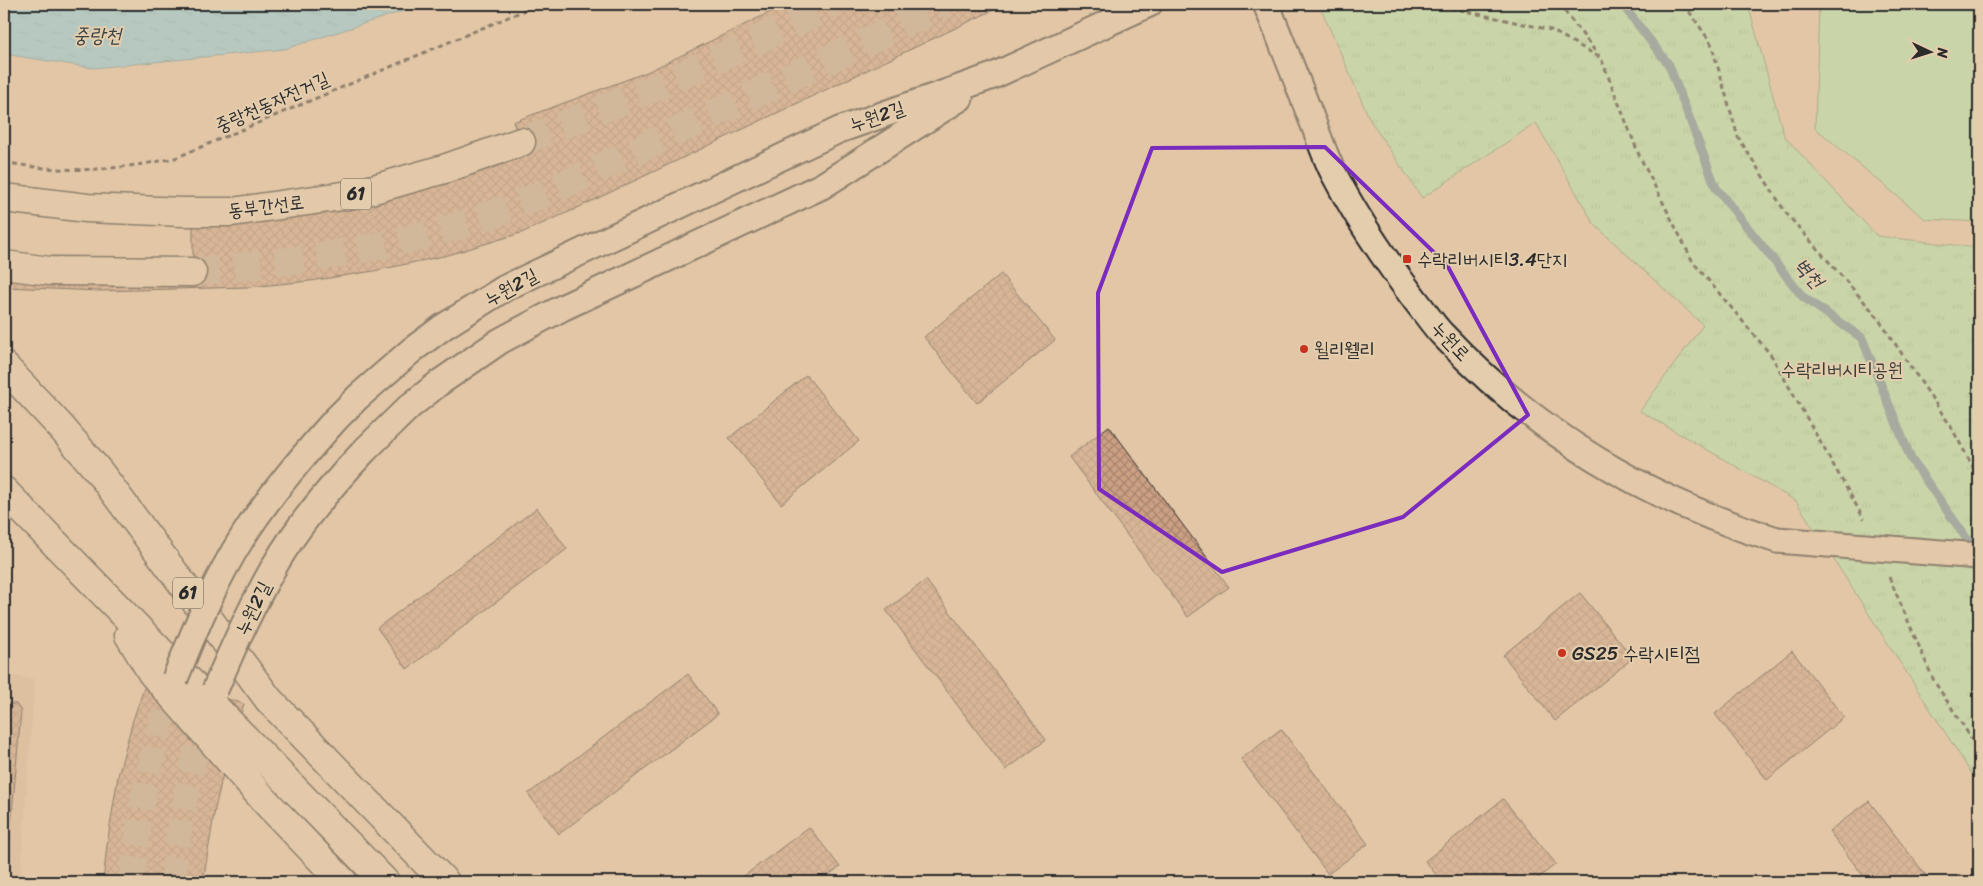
<svg xmlns="http://www.w3.org/2000/svg" width="1983" height="886" font-family="Sriracha,'Poor Story',sans-serif">
<defs>
<pattern id="park-tufts" width="24" height="20" patternUnits="userSpaceOnUse" patternTransform="scale(1.25)"><rect width="24" height="20" fill="#aae5aa"/><path d="M3 7l-1-3M5 7V3M7 7l1-3M15 17l-1-3M17 17v-4M19 17l1-3" fill="none" stroke="#92c592"/></pattern>
<pattern id="water-ripples" width="26" height="14" patternUnits="userSpaceOnUse" patternTransform="scale(1.25)"><rect width="26" height="14" fill="#80cbe0"/><path d="M2 4q2-2 4 0t4 0M15 11q2-2 4 0t4 0" fill="none" stroke="#6faec0"/></pattern>
<pattern id="building-cross-hatch" width="8" height="8" patternUnits="userSpaceOnUse" patternTransform="scale(1.25)"><rect width="8" height="8" fill="#cca084"/><path d="M0 0l8 8M0 8l8-8" fill="none" stroke="#a6836c"/></pattern>
</defs>
<rect width="100%" height="100%" fill="#e2c6a6"/>
<filter id="ink" filterUnits="userSpaceOnUse"><feTurbulence type="fractalNoise" baseFrequency=".02" numOctaves="2"/><feDisplacementMap in="SourceGraphic" scale="10" xChannelSelector="R" yChannelSelector="G"/><feConvolveMatrix kernelMatrix="1 2 1 2 8 2 1 2 1" color-interpolation-filters="sRGB"/></filter>
<g filter="url(#ink)">
<!-- built -->
<path fill="#d7b89a" d="M4 675 35 679 20 882H4Z"/>
<!-- grass -->
<path fill="#aae5aa" stroke="#6a886a" d="M1819 4H1979V222L1925 219 1815 128Z"/>
<!-- park -->
<path fill="url(#park-tufts)" stroke="#6a886a" d="M1319 4H1748L1784 136 1877 236 1979 248V785L1796 501 1640 411 1703 325 1594 224 1536 123 1422 198 1370 120Z"/>
<!-- water -->
<path fill="url(#water-ripples)" stroke="#5e8b98" d="M4 4H425L285 49 93 68 4 54Z"/>
<g fill="none" stroke-linecap="round" stroke-linejoin="round">
<!-- stream -->
<path stroke="#5e8b98" stroke-width="9" d="M1622 4 1669 65 1716 188 1803 297 1862 338 1911 459 1976 552"/>
</g>
<!-- building -->
<path fill="url(#building-cross-hatch)" stroke="#2b2b2b" d="M787 4H1006L571 211 521 233 448 255 374 271 310 281 249 287 99 291 4 287V261L193 260V223L355 207 418 191 474 171 524 150 513 122 647 72Z
M1001 274 1055 340 977 403 924 337Z
M806 375 859 441 781 504 729 438Z
M1109 426 1229 587 1188 617 1069 457Z
M537 508 567 549 407 669 377 628Z
M926 580 1046 740 1006 770 886 610Z
M1580 593 1633 658 1555 721 1503 655Z
M1792 651 1844 717 1767 780 1715 714Z
M149 674 244 704 225 765 215 809 203 882H103L107 845 118 776 133 720Z
M688 674 718 714 559 834 528 794Z
M4 704H16L21 711 6 882H4Z
M1281 729 1368 844 1328 874 1241 759Z
M1503 799 1556 864 1533 882H1442L1425 861Z
M1869 801 1931 882H1868L1829 831Z
M809 827 840 867 819 882H736Z"/>
<g fill="none" stroke-linecap="round" stroke-linejoin="round">
<!-- minor-tunnel -->
<path stroke="#bda78d" stroke-width="25" stroke-dasharray="25 12" stroke-linecap="butt" d="M131 882 143 797 159 729 175 679
M173 882C179 821 189 772 207 714"/>
<!-- trunk-tunnel -->
<path stroke="#bda78d" stroke-width="28" stroke-dasharray="28 14" stroke-linecap="butt" d="M521 142 659 86 834 4
M192 272C287 263 400 248 490 215 553 192 614 161 675 132 765 89 855 47 945 4"/>
<!-- minor casing -->
<g stroke="#2b2b2b" stroke-width="29">
<path id="minor" d="M1266 4C1282 42 1297 81 1312 120 1319 137 1325 157 1334 174 1357 219 1386 261 1416 301 1425 312 1433 325 1443 335 1535 433 1650 501 1777 540
M336 419 358 397 412 350 443 327 505 288 839 130 993 76 1149 4
M365 450 409 407 439 383 500 341 564 307 822 186 960 98"/>
</g>
<!-- trunk casing -->
<g stroke="#2b2b2b" stroke-width="31">
<path id="trunk" d="M4 198 87 208 183 212H232L356 194 444 169 521 142
M4 265 50 271 192 272
M4 366 61 427 100 473 269 700 445 882
M4 491 385 882
M129 635 152 673 266 802 343 882"/>
</g>
<!-- path -->
<path stroke="#2b2b2b" stroke-width="3" stroke-dasharray="5 4" stroke-linecap="butt" d="M1433 4 1551 30 1601 58 1639 155 1693 262 1771 355 1864 519
M1559 4 1599 56
M1684 4 1711 43 1738 137 1786 213 1875 314 1950 425 1979 478
M4 162C65 174 114 171 175 158L539 4
M1889 577 1934 681 1979 750"/>
<!-- minor -->
<use href="#minor" stroke="#e4cdad" stroke-width="25"/>
<!-- trunk -->
<use href="#trunk" stroke="#e4cdad" stroke-width="28"/>
<!-- minor-bridge casing -->
<g stroke="#2b2b2b" stroke-width="29" stroke-linecap="butt">
<path id="minor-bridge" d="M1777 540 1979 556
M175 679C195 629 215 580 244 535 271 493 303 456 336 419
M215 690C233 647 252 605 275 565 299 523 332 485 365 450"/>
</g>
<!-- minor-bridge -->
<use href="#minor-bridge" stroke="#e4cdad" stroke-width="25"/>
</g>
</g>
<!-- marked area -->
<path d="M0 0H1983V886H0ZM1325 147 1447 265 1528 415 1403 517 1222 572 1099 489 1098 293 1152 148Z" fill="#e2c6a6" fill-opacity=".55" fill-rule="evenodd"/>
<path fill="none" stroke="#7b2cbf" stroke-width="4" stroke-linejoin="round" d="M1325 147 1447 265 1528 415 1403 517 1222 572 1099 489 1098 293 1152 148Z"/>
<!-- markers -->
<g fill="#c8321e" stroke="#e4cdad" stroke-width="2">
<rect x="1402" y="254" width="10" height="10" rx="2.5"/>
<circle cx="1304" cy="349" r="5"/>
<circle cx="1562" cy="653" r="5"/>
</g>
<g text-anchor="middle" dominant-baseline="central" stroke-width="4" stroke-linejoin="round" paint-order="stroke">
<!-- shield labels -->
<g fill="#e4cdad" stroke="#625c52" stroke-width="1">
<rect x="341" y="178.5" width="30" height="31" rx="4"/>
<rect x="173" y="577.5" width="30" height="31" rx="4"/>
</g>
<g font-size="18" font-weight="bold" fill="#2b2b2b">
<text x="356" y="194">61</text>
<text x="188" y="593">61</text>
</g>
<!-- street labels -->
<g font-size="19" fill="#2b2b2b" stroke="#e4cdad">
<text transform="translate(272 102) rotate(-24)">중랑천동자전거길</text>
<text transform="translate(877 116) rotate(-19)">누원2길</text>
<text transform="translate(266 206) rotate(-7)">동부간선로</text>
<text transform="translate(511 287) rotate(-29)">누원2길</text>
<text transform="translate(1451 341) rotate(47)">누원로</text>
<text transform="translate(253 608) rotate(-64)">누원2길</text>
</g>
<!-- poi labels -->
<g font-size="19" fill="#2b2b2b" stroke="#e4cdad" text-anchor="start">
<text x="1417" y="259">수락리버시티3.4단지</text>
<text x="1314" y="349">윌리웰리</text>
<text x="1572" y="653">GS25 수락시티점</text>
</g>
<!-- park labels -->
<g font-size="19" fill="#383e38" stroke="#e4cdad">
<text x="1842" y="369">수락리버시티공원</text>
</g>
<!-- water labels -->
<g font-size="20" font-style="italic" fill="#384346" stroke="#e4cdad">
<text x="97" y="35">중랑천</text>
<text transform="translate(1809 273) rotate(47)">벽천</text>
</g>
</g>
<!-- margin -->
<rect width="1983" height="886" fill="none" stroke="#e4cdad" stroke-width="20"/>
<rect x="10" y="10" width="1963" height="866" fill="none" stroke="#2b2b2b" stroke-width="2" filter="url(#ink)"/>
<!-- north arrow -->
<g transform="translate(1930 52) rotate(94)" stroke="#e4cdad" stroke-width="4" paint-order="stroke">
<path d="M0-4L9 19L0 12L-9 19Z" fill="#2b2b2b"/>
<text y="-8" font-size="14" font-weight="bold" text-anchor="middle" fill="#2b2b2b">N</text>
</g>
</svg>
